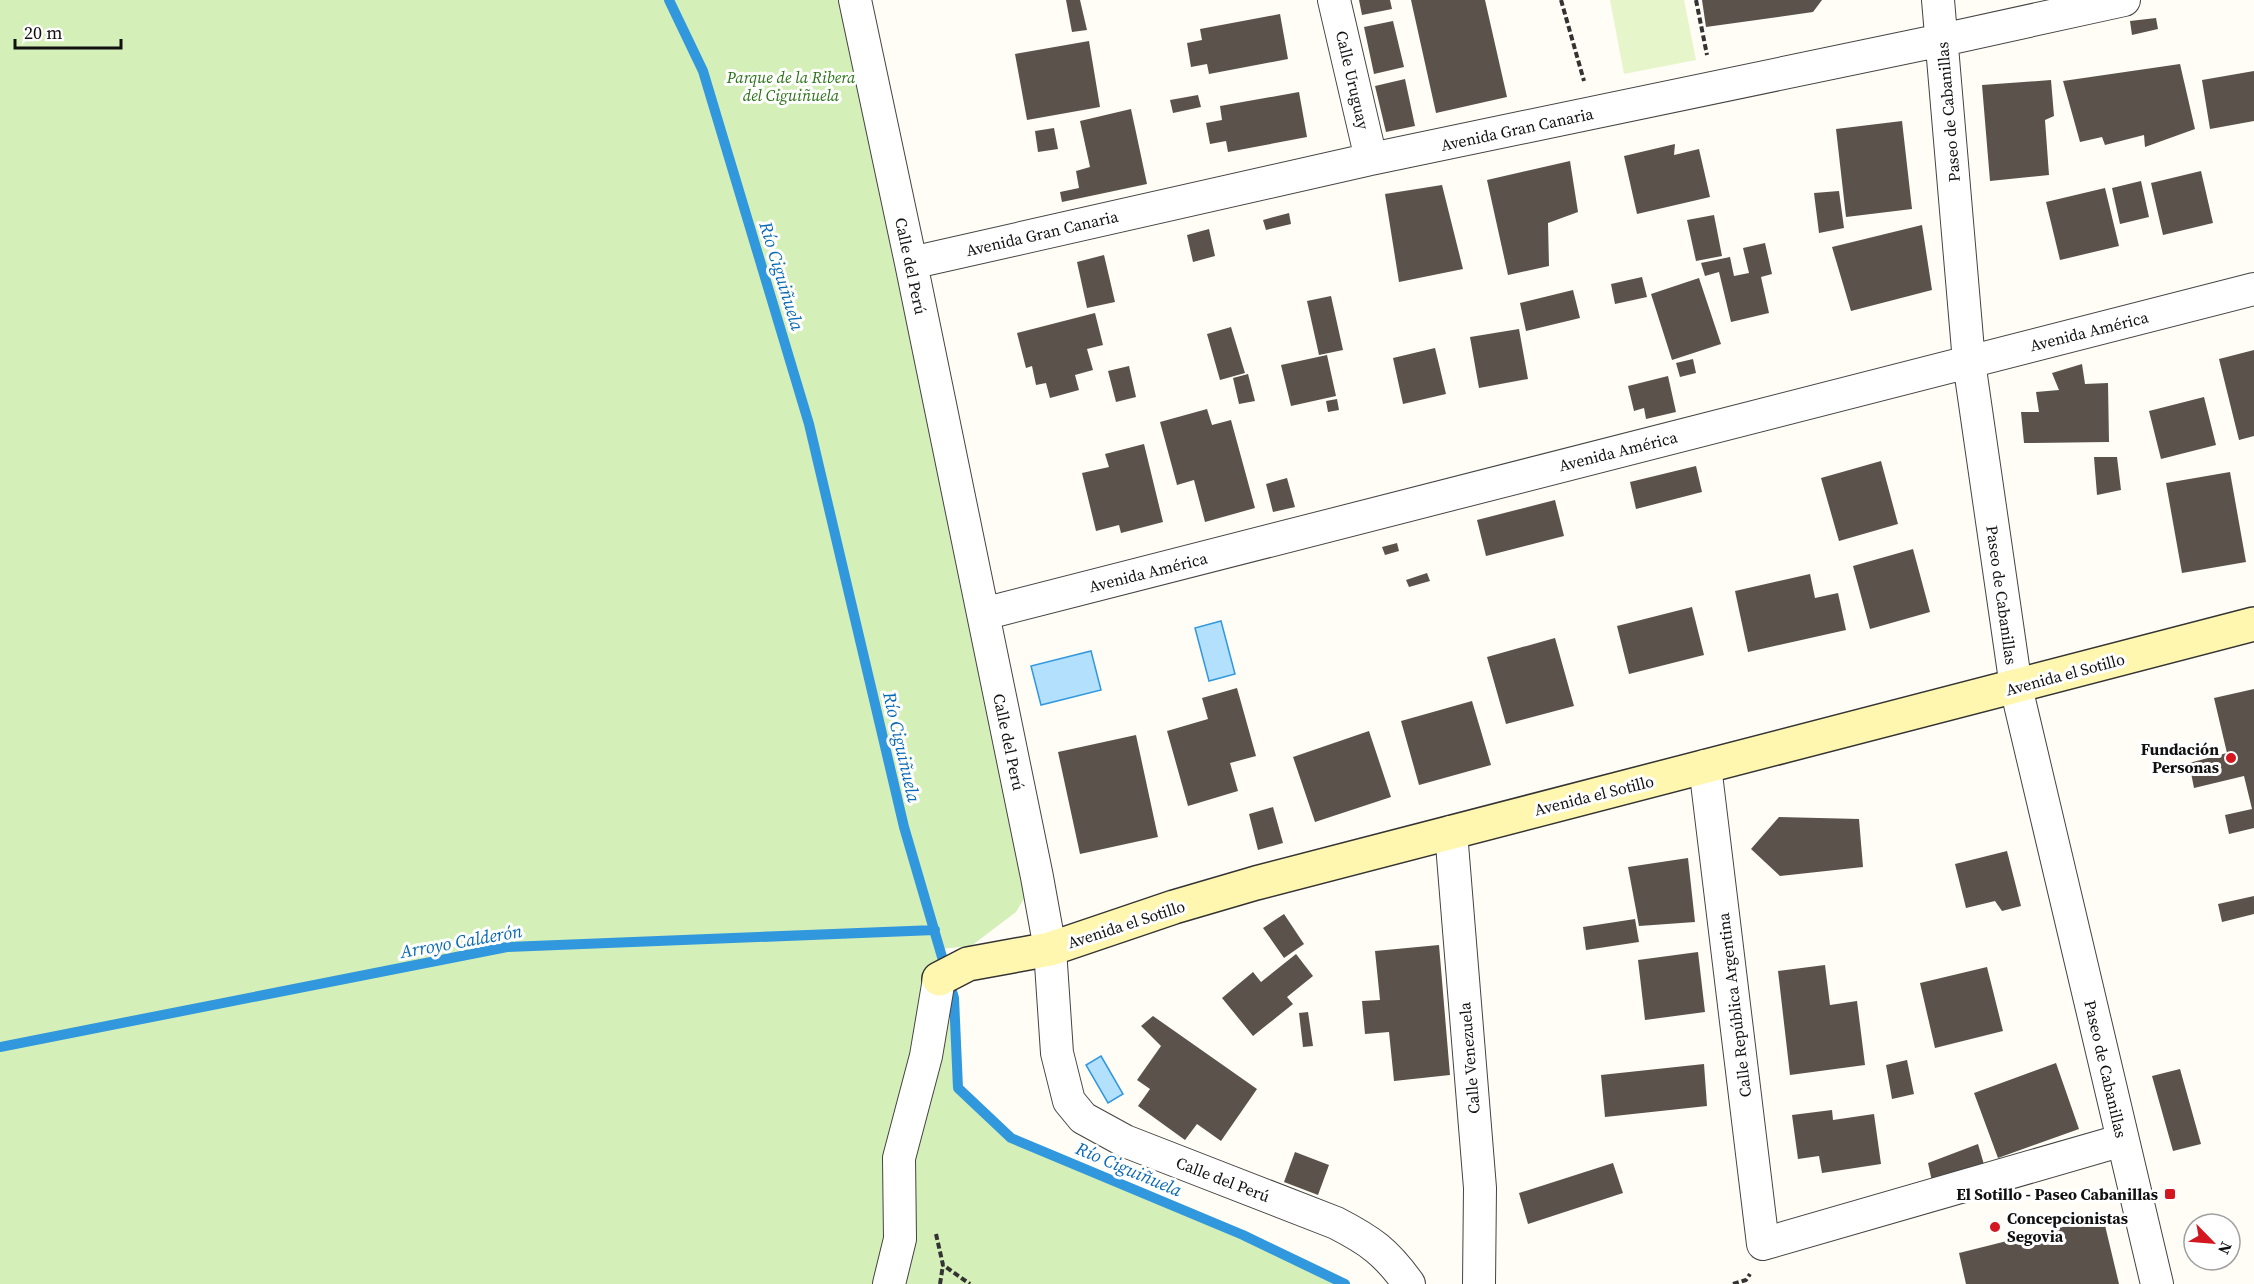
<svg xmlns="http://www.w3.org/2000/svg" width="2254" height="1284" font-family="'Source Serif 4',serif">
<rect width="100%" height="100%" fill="#fffdf5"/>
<!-- green -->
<path fill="#d5efb8" d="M0 0H855L1037 877 1016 912 971 946 940 949 954 998 958 1088 1011 1138 1243 1235 1345 1284H0Z"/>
<!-- pitch -->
<path fill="#e7f5cb" d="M1610 0H1684L1696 60 1624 74Z"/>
<!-- water -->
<path fill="#b3e1fd" stroke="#3198dd" stroke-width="1.5" d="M1221 621 1235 674 1209 681 1195 628Z
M1091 651 1101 690 1041 705 1031 666Z
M1101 1056 1123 1094 1108 1103 1086 1065Z"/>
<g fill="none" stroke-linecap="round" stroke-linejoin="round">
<!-- stream -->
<path stroke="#3198dd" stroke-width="10" d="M669 0 703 71 809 424 904 827 954 998 958 1088 1011 1138 1243 1235 1345 1284
M0 1047 507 947 935 930"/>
</g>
<!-- building -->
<path fill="#5b524c" d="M1066 0H1080L1087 30 1072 32Z
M1359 0H1390L1392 9 1362 15Z
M1411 0H1485L1507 97 1436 113Z
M1702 0H1822L1813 12 1706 27Z
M1280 14 1288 59 1209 74 1207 64 1191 67 1187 43 1202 40 1200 29Z
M2156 18 2158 29 2132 35 2130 21Z
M1393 21 1404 67 1374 74 1364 27Z
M1089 41 1100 107 1027 120 1015 54Z
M2180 64 2195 129 2145 147 2144 135 2105 145 2102 137 2080 142 2063 81Z
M2254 71V121L2210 129 2202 80Z
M1405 79 1415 126 1386 132 1375 86Z
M2051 80 2054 116 2045 120 2049 175 1990 181 1982 85Z
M1299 92 1307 137 1228 152 1226 141 1210 144 1206 123 1222 120 1220 106Z
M1198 95 1201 107 1173 113 1170 100Z
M1131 109 1147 184 1062 202 1060 192 1079 188 1076 171 1090 167 1080 121Z
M1902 121 1912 209 1846 217 1836 129Z
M1054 128 1058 149 1038 152 1035 131Z
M1675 144 1674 155 1699 149 1710 197 1637 214 1624 156Z
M1570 161 1578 212 1548 223 1549 266 1508 275 1487 180Z
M2201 171 2213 223 2163 235 2151 183Z
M2141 181 2149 217 2120 224 2112 188Z
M1442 185 1463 269 1399 282 1385 194Z
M2105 188 2119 246 2060 260 2046 202Z
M1839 191 1844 228 1819 233 1814 193Z
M1289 213 1291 224 1266 230 1263 220Z
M1714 215 1722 256 1696 261 1687 220Z
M1922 225 1932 290 1851 311 1832 247Z
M1209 229 1215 256 1193 262 1187 235Z
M1765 243 1772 274 1761 277 1769 313 1731 322 1719 272 1705 276 1701 263 1730 257 1734 276 1749 273 1743 248Z
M1104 255 1115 302 1087 308 1077 262Z
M1642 277 1647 297 1615 304 1611 284Z
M1699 278 1721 344 1672 360 1651 294Z
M1573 290 1580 318 1526 331 1520 303Z
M1331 296 1343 350 1319 355 1307 301Z
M1095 313 1103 345 1087 349 1093 370 1075 375 1079 390 1050 398 1046 383 1036 385 1032 366 1026 368 1017 333Z
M1231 327 1245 373 1220 380 1207 334Z
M1519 329 1528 379 1479 388 1470 337Z
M1435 348 1446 394 1403 404 1393 358Z
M2254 350V436L2239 440 2219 359Z
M1327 355 1336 396 1291 406 1281 365Z
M1693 359 1696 373 1680 377 1676 363Z
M2082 364 2085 384 2108 383 2109 442 2024 443 2021 412H2039L2036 392 2059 390 2052 373Z
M1129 366 1136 397 1116 402 1108 371Z
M1248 374 1255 401 1239 404 1233 378Z
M1668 376 1676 412 1646 419 1644 408 1634 411 1628 386Z
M2204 397 2216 445 2161 459 2149 411Z
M1337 399 1339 410 1328 412 1326 401Z
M1207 409 1212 425 1231 420 1255 508 1205 522 1194 480 1177 485 1160 422Z
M1144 444 1163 522 1121 533 1119 525 1096 531 1082 473 1109 467 1105 454Z
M2094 457H2117L2121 490 2097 495Z
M1881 461 1898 524 1839 541 1821 478Z
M1696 466 1702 492 1636 509 1630 482Z
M2230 472 2246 562 2182 573 2166 483Z
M1287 478 1295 507 1273 512 1266 484Z
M1555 500 1564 536 1486 556 1477 520Z
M1397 543 1399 551 1385 555 1382 547Z
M1913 549 1930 612 1870 629 1853 566Z
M1427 573 1430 581 1409 587 1406 580Z
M1810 574 1815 598 1838 593 1846 630 1748 652 1735 591Z
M1692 607 1704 655 1629 674 1617 626Z
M1555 638 1574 706 1506 724 1487 657Z
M1237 688 1256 756 1230 763 1238 791 1188 806 1167 731 1208 719 1202 698Z
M2254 689V828L2229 834 2225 815 2252 809 2244 776 2194 788 2189 763 2227 753 2214 698Z
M1472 701 1491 765 1419 785 1401 721Z
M1369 731 1391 797 1315 822 1293 757Z
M1136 735 1158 837 1080 854 1058 752Z
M1273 807 1283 843 1258 850 1249 814Z
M1779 817 1859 819 1863 867 1780 876 1751 849Z
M2007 851 2021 906 2002 911 1995 901 1966 908 1955 864Z
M1688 858 1695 922 1639 926 1628 867Z
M2254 896V914L2222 922 2218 904Z
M1284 914 1304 944 1284 958 1263 928Z
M1635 919 1639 942 1586 950 1583 927Z
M1439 945 1450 1075 1394 1081 1389 1032 1365 1034 1362 1001 1380 1000 1375 951Z
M1698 952 1705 1012 1645 1020 1638 960Z
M1296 954 1313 976 1287 997 1293 1004 1253 1036 1222 998 1253 972 1261 982Z
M1825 965 1830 1005 1857 1001 1865 1065 1790 1075 1778 971Z
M1987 967 2003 1031 1935 1048 1920 983Z
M1308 1012 1313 1046 1303 1047 1299 1013Z
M1153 1016 1257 1089 1221 1141 1197 1124 1185 1140 1138 1106 1150 1089 1137 1080 1161 1046 1141 1026Z
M1907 1060 1914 1094 1892 1099 1886 1065Z
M2056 1063 2079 1129 1998 1158 1974 1093Z
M1704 1064 1707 1106 1605 1117 1601 1075Z
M2180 1069 2201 1144 2173 1151 2152 1076Z
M1832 1110 1833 1120 1874 1114 1881 1164 1822 1173 1819 1156 1798 1159 1792 1115Z
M1978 1144 1985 1168 1933 1186 1928 1163Z
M1295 1152 1329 1165 1318 1195 1284 1182Z
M1613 1163 1623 1193 1528 1224 1519 1193Z
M2103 1217 2119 1284H1966L1959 1253Z"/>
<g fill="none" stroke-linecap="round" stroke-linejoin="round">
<!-- street casing -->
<g stroke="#444" stroke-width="34">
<path id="street" d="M855 0 911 263 1037 877 1050 949 1057 1053 1069 1101 1083 1118 1125 1141 1336 1223C1371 1241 1386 1252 1409 1284
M1334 0 1371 159
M1938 0 1969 362 2016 687 2157 1284
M911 263 1371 159 1942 40 2124 0
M983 614 2254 289
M1705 766 1763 1244 2123 1140
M1451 832 1480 1188 1479 1284
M889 1284 900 1239 899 1158 926 1056 939 979"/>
</g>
<!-- secondary casing -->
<g stroke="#333" stroke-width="36">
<path id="secondary" d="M939 979 968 964 1050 949 1174 907 1256 883 2254 624"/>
</g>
<!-- path -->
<path stroke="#333" stroke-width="4" stroke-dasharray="6 3" stroke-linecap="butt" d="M1561 0 1584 81
M1696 0 1707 55
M936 1234 943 1265 970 1284
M940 1284 943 1265
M1733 1284 1746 1280 1750 1274"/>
<!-- street -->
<use href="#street" stroke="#fff" stroke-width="32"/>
<!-- secondary -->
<use href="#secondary" stroke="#fff7b0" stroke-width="33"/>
</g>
<!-- markers -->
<g fill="#d3161f" stroke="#fff" stroke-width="2">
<circle cx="2231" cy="758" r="6"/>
<rect x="2164" y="1188" width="12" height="12" rx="3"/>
<circle cx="1995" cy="1227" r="6"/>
</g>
<g text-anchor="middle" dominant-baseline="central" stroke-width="6" stroke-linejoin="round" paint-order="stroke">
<!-- park labels -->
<g font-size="16" font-style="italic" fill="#2a7217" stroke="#fff">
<text x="791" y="77">Parque de la Ribera<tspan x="791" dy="18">del Ciguiñuela</tspan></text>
</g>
<!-- street labels -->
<g font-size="16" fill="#111" stroke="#fff">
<text transform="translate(1353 80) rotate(77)">Calle Uruguay</text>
<text transform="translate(1948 112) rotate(-95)">Paseo de Cabanillas</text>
<text transform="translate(1517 129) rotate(-12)">Avenida Gran Canaria</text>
<text transform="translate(1042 233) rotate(-13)">Avenida Gran Canaria</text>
<text transform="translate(911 266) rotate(78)">Calle del Perú</text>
<text transform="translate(2089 331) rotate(-14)">Avenida América</text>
<text transform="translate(1618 451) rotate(-14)">Avenida América</text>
<text transform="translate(1148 572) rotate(-14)">Avenida América</text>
<text transform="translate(2002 595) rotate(82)">Paseo de Cabanillas</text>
<text transform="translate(2065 674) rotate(-15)">Avenida el Sotillo</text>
<text transform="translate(1009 742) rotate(78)">Calle del Perú</text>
<text transform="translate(1594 795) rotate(-14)">Avenida el Sotillo</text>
<text transform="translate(1126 924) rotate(-18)">Avenida el Sotillo</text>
<text transform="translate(1734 1005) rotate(-97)">Calle República Argentina</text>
<text transform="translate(1469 1058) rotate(-95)">Calle Venezuela</text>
<text transform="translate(2106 1069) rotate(77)">Paseo de Cabanillas</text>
<text transform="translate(1223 1179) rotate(21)">Calle del Perú</text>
</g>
<!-- poi labels -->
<g font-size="16" font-weight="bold" fill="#111" stroke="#fff" text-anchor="end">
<text x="2219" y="749">Fundación<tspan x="2219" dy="18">Personas</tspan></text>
<text x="2158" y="1194">El Sotillo - Paseo Cabanillas</text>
<text x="2007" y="1218" text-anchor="start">Concepcionistas<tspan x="2007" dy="18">Segovia</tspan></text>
</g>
<!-- water labels -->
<g font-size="18" font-style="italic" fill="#0969b4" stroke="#fff">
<text transform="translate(782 276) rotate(73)">Río Ciguiñuela</text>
<text transform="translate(902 747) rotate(77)">Río Ciguiñuela</text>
<text transform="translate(461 941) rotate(-10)">Arroyo Calderón</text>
<text transform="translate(1129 1169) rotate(23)">Río Ciguiñuela</text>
</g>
</g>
<!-- north arrow -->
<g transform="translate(2212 1242) rotate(115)"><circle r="28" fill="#ffffff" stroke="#a0a0a0" stroke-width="1.5"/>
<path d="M0-4.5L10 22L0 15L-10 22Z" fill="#d3161f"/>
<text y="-9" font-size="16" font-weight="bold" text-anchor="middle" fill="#111111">N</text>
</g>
<!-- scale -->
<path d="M15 39v9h106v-9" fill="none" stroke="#111111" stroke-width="3"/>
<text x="24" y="39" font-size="18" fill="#111111" stroke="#ffffff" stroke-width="4.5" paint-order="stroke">20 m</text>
</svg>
